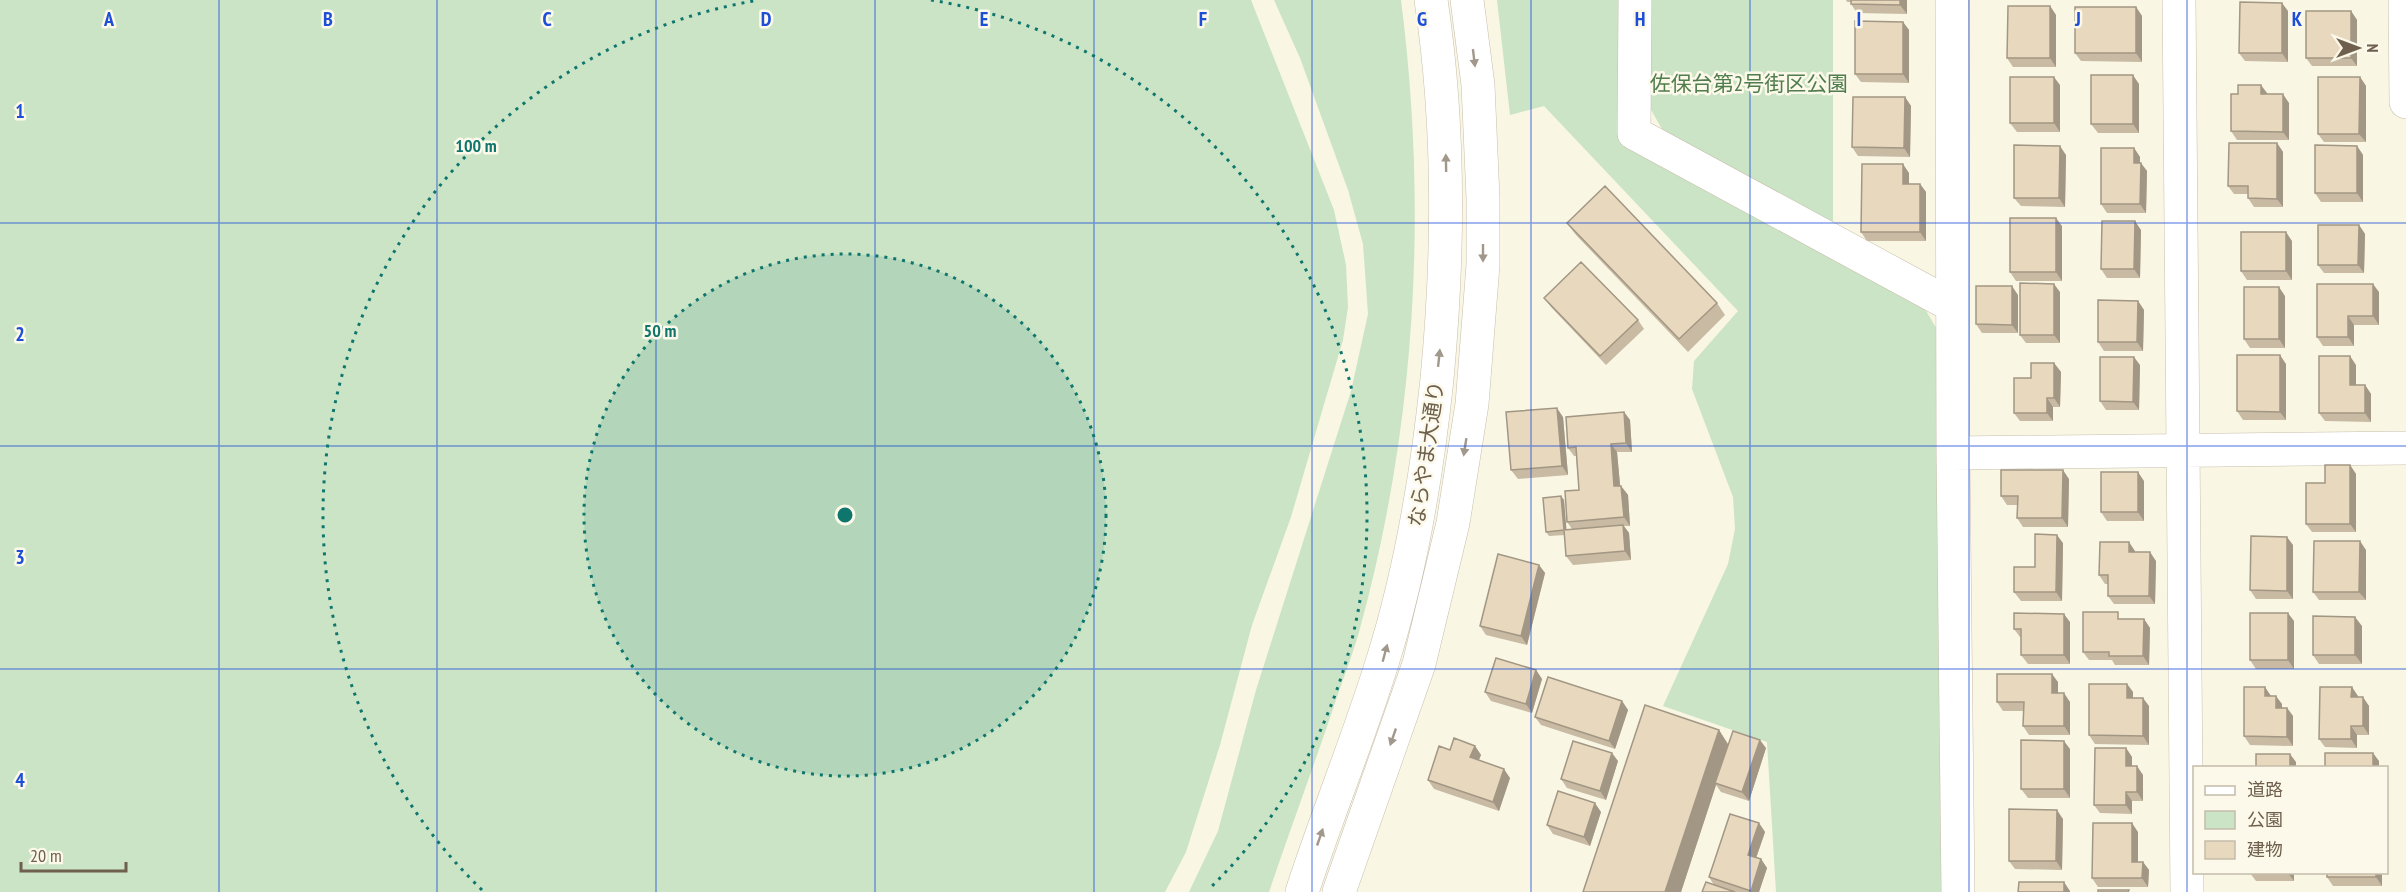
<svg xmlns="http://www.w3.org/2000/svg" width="2406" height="892" font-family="'PT Sans Narrow','Noto Sans JP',sans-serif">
<rect width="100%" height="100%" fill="#f9f6e4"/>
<!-- green -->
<path fill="#cae4c5" d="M0 0H1251L1334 210 1346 265 1348 307 1343 340 1325 401 1291 517 1252 625 1220 745 1186 852 1165 892H0Z
M1274 0H1401C1428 211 1416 426 1359 632 1352 657 1342 681 1334 706 1313 768 1290 830 1269 892H1189L1218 831 1256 690 1351 391 1368 314 1363 244 1348 190 1300 58Z
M1497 0H1618L1619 142 1925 309 1938 331 1943 892H1776L1767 742 1663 706 1728 564 1735 529 1733 497 1692 389 1694 361 1738 311 1544 106 1510 115Z
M1649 0H1833V224L1663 131 1650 108Z"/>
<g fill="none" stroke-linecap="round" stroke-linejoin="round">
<!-- minor casing -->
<g stroke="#c8bfac" stroke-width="34">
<path id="minor" d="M1635 0 1634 133 1953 306
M1952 0 1953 453 1958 892
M2179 0 2187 892
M2405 0 2406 102
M1953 453 2406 448
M1302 892C1327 815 1358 740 1382 663 1411 571 1427 475 1437 379 1449 253 1450 126 1431 0
M1339 892 1419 664 1453 523 1472 404 1483 265V198L1478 85 1467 0"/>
</g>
<!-- minor -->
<use href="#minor" stroke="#fff" stroke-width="33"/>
</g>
<!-- wall -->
<path fill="#c8baa3" d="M1846 0H1907V14L1857 13 1851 4V2H1847Z
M2050 6 2056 15V67H2013L2007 58Z
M2136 7 2142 16V62L2081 61 2075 53Z
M2288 11V62L2245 61 2239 53Z
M2351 11 2357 20V66H2312L2306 58Z
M1903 22 1909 30V83L1861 82 1855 74Z
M2360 77 2366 86V142H2324L2318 134Z
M2139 84V133H2098L2091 124Z
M2060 85V132H2017L2010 123Z
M2267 93V94L2289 103V140H2237L2231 131 2238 94Z
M1905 97 1911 106 1910 157 1858 156 1852 147Z
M2277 143 2283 152V207H2254L2248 198V194H2234L2228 186Z
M2357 146 2363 155V202H2321L2315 193Z
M2134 148 2140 157V163L2147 171 2146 213H2107L2101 204Z
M2066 155 2065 207 2021 206 2014 198Z
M1909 173V184H1920L1926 192V241H1867L1861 232Z
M1567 223 1717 303 1725 315 1688 352 1576 235Z
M2359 225 2365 234 2364 273H2324L2318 265Z
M2062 226V281H2016L2010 272Z
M2141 230 2140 278H2107L2101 269Z
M2292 241V280H2247L2241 271Z
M2060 292V343H2026L2020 335Z
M2379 292V325H2354V346H2323L2317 337Z
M2018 295V333H1982L1976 324Z
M2285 296V348H2250L2244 339Z
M1544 298 1638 320 1644 329 1606 365 1551 307Z
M2138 301 2144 310 2143 351H2104L2098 342Z
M2054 363 2061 372 2060 407H2053V421H2020L2014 413Z
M2286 364V420H2243L2237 411Z
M2140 365 2139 410H2106L2100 401Z
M2356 365V385H2365L2371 394V422L2325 421 2319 413Z
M1624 412 1630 420 1632 452H1617L1620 486H1621L1628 495 1630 526H1624L1629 533 1631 560 1573 565 1566 556 1565 535 1549 536 1546 532 1561 496 1564 500 1566 530 1572 529 1567 522 1579 490 1576 456H1574L1568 448Z
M1563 417 1568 475 1518 479 1511 470Z
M2350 465 2356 474V532H2312L2306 524 2325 483Z
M2069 479 2068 527H2023L2017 518 2018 505H2007L2001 496Z
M2144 481V521H2107L2101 512Z
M2063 543 2062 601H2021L2014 592 2035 567Z
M2293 545V599H2256L2250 590Z
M2366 550V600H2319L2313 592Z
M2135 551V552L2156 561 2155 604H2114L2108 596V584H2105L2099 575Z
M1539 565 1545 573 1527 645 1486 635 1480 626Z
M2122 619H2144L2150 628 2149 665H2115L2112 660H2089L2083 652Z
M2294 621V669H2256L2250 660Z
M2070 622V664H2028L2021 655V637H2020L2014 629Z
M2362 626V664H2319L2313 655Z
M1536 670 1542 679 1532 713 1491 701 1485 692Z
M2058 682V693L2070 702V735H2029L2023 726 2024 711H2003L1997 702Z
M2127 684 2133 692V698L2149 706V745L2095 744 2089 735Z
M2271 696 2282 704V708H2287L2293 716V746L2250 745 2244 736Z
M2358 696V697L2369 706V735H2357V748L2325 747 2319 739Z
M1622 701 1628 710 1615 749 1541 725 1535 717Z
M1719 730 1728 744 1766 748 1749 801 1721 792 1716 785 1681 892H1583Z
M1475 746 1481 755 1479 760 1510 778 1499 811 1434 789 1428 780 1450 750Z
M2126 748 2132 757V766L2143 775V801H2132V814L2100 813 2094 805Z
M2070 749V798H2028L2021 789Z
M1618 761 1606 800 1567 788 1561 779Z
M1601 812 1590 846 1553 834 1547 825Z
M2063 819 2062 870 2015 869 2009 861Z
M1759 823 1765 832 1756 858 1761 859 1767 868 1759 892H1702L1714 885 1709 877Z
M2138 832V862H2143L2149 870 2148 887H2098L2092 878Z
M2250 873H2294V881H2256Z
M2382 873V886H2333L2327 877Z"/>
<!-- shaded-wall -->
<path fill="#a29784" d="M1900 0H1907V14L1900 5Z
M2282 3 2288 11V62L2282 53Z
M2050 6 2056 15V67L2050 58Z
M2136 7 2142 16V62L2136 53Z
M2351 11 2357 20V66L2351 58Z
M1903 22 1909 30V83L1903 74Z
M2133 75 2139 84V133L2133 124Z
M2054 77 2060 85V132L2054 123Z
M2360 77 2366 86V142L2359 134Z
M2261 85 2267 93V103L2261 94Z
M2283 94 2289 103V140L2283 132Z
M1905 97 1911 106 1910 157 1904 148Z
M2277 143 2283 152V207L2277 199Z
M2060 146 2066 155 2065 207 2059 198Z
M2357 146 2363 155V202L2357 193Z
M2134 148 2140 157V171L2134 163Z
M2141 163 2147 171 2146 213 2140 204Z
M1903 164 1909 173V192L1903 184Z
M1920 184 1926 192V241L1920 232Z
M2056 218 2062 226V281L2056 272Z
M2135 221 2141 230 2140 278 2134 269Z
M2359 225 2365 234 2364 273 2358 265Z
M2286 232 2292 241V280L2286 271Z
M2054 284 2060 292V343L2054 335Z
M2373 284 2379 292V325L2373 316Z
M2012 286 2018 295V333L2012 325Z
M2279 287 2285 296V348L2279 339Z
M2138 301 2144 310 2143 351 2137 342Z
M2348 316 2354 325V346L2348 337Z
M2280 355 2286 364V420L2280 412Z
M2350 356 2356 365V394L2350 385Z
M2134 357 2140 365 2139 410 2133 402Z
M2054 363 2061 372 2060 407 2054 398Z
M2365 385 2371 394V422L2365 413Z
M2047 398 2053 407V421L2047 413Z
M1557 408 1563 417 1568 475 1562 466Z
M1624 412 1630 420 1632 452 1626 443Z
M1611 444 1617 452 1621 495 1614 486Z
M2350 465 2356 474V532L2350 524Z
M2063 470 2069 479 2068 527 2062 518Z
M2138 472 2144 481V521L2138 512Z
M1621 486 1628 495 1630 526 1624 517Z
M1561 496 1564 500 1567 535 1564 530Z
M1623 525 1629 533 1631 560 1625 551Z
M2057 535 2063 543 2062 601 2056 592Z
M2287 537 2293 545V599L2287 591Z
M2360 541 2366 550V600L2359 592Z
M2129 542 2135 551V561L2129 552Z
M2150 552 2156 561 2155 604 2149 596Z
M1539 565 1545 573 1527 645 1521 636Z
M2288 613 2294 621V669L2288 660Z
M2064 614 2070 622V664L2064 655Z
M2355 617 2362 626V664L2355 655Z
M2144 619 2150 628 2149 665 2143 656Z
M1536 670 1542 679 1532 713 1526 704Z
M2052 674 2058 682V702L2052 693Z
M2127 684 2133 692V706L2127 698Z
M2265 687 2271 696H2265Z
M2352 687 2358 696 2357 706 2351 697Z
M2064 693 2070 702V735L2064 726Z
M2276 696 2282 704V716L2276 708Z
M2363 697 2369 706V735L2363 726Z
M2143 698 2149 706V745L2143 736Z
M1622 701 1628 710 1615 749 1609 741Z
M2287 708 2293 716V746L2287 737Z
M2351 726 2357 735V748L2351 739Z
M1719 730 1729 746 1715 783 1716 785 1681 892H1665Z
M1760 740 1766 748 1749 801 1742 792Z
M2064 741 2070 749V798L2064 789Z
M1475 746 1481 755 1476 766 1470 757Z
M2126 748 2132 757V775L2126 766Z
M1612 753 1618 761 1606 800 1600 791Z
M2373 753 2379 761V768H2373Z
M2290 754 2296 762V768H2290Z
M2137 766 2143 775V801L2137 792Z
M1504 769 1510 778 1499 811 1493 802Z
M2126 792 2132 801V814L2126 805Z
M1595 803 1601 812 1590 846 1584 837Z
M2057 810 2063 819 2062 870 2056 861Z
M1759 823 1765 832 1754 864 1748 855Z
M2132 823 2138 832V870L2132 862Z
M1761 859 1767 868 1759 892H1751V891Z
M2143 862 2149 870 2148 887 2142 878Z
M2288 873H2294V881Z
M2376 873H2382V886L2376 877Z
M2064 882 2070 891V892H2064Z"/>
<!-- building -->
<path fill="#e8d8bd" stroke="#a29784" stroke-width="1.5" d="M1851 0H1900V5L1851 4Z
M2240 2 2282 3V53H2239Z
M2008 6H2050V58H2007Z
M2075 7H2136V53H2075Z
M2306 11H2351V58H2306Z
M1855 21 1903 22V74H1855Z
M2091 75H2133V124H2091Z
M2010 77H2054V123H2010Z
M2318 77H2360L2359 134H2318Z
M2238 85H2261V94H2283V132L2231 131V94H2238Z
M1853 97H1905L1904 148 1852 147Z
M2229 143H2277V199L2248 198V186H2228Z
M2014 145 2060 146 2059 198H2014Z
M2315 145 2357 146V193H2315Z
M2101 148H2134V163H2141L2140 204H2101Z
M1862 164H1903V184H1920V232H1861Z
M1605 186 1717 303 1679 339 1567 223Z
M2010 218H2056V272H2010Z
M2102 221H2135L2134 269H2101Z
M2318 225H2359L2358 265H2318Z
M2241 232H2286V271H2241Z
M1581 262 1638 320 1600 356 1544 298Z
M2020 283 2054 284V335H2020Z
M2317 284H2373V316H2348V337H2317Z
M1976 286H2012V325L1976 324Z
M2244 287H2279V339H2244Z
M2098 300 2138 301 2137 342H2098Z
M2237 355H2280V412L2237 411Z
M2319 356H2350V385H2365V413H2319Z
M2100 357H2134L2133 402 2100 401Z
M2031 363H2054V398H2047V413H2014V378H2031Z
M1557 408 1562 466 1511 470 1506 412Z
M1624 412 1626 443 1611 444 1614 486H1621L1624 517 1567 522 1565 491 1579 490 1576 447 1568 448 1566 417Z
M2325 465H2350V524H2306V483H2325Z
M2001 470H2063L2062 518H2017L2018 496H2001Z
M2101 472H2138V512H2101Z
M1561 496 1564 530 1546 532 1543 498Z
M1623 525 1625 551 1566 556 1564 530Z
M2035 534 2057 535 2056 592H2014V567H2035Z
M2251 536 2287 537V591L2250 590Z
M2314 541H2360L2359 592H2313Z
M2100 542H2129V552H2150L2149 596H2108V575H2099Z
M1498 554 1539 565 1521 636 1480 626Z
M2083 612H2118V619H2144L2143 656H2109V652H2083Z
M2014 613 2064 614V655H2021V629H2014Z
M2250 613H2288V660H2250Z
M2313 616 2355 617V655H2313Z
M1496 658 1536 670 1526 704 1485 692Z
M1997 674H2052V693H2064V726H2023L2024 702H1997Z
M1548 677 1622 701 1609 741 1535 717Z
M2089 684H2127V698H2143V736L2089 735Z
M2244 687H2265V696H2276V708H2287V737L2244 736Z
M2320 687H2352L2351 697H2363V726H2351V739H2319Z
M1645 705 1719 730 1665 892H1583Z
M1733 731 1760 740 1742 792 1715 783Z
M1454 738 1475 746 1470 757 1504 769 1493 802 1428 780 1439 746 1450 750Z
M2021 740 2064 741V789H2021Z
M1573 741 1612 753 1600 791 1561 779Z
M2095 748H2126V766H2137V792H2126V805H2094Z
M2325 753H2373V768H2325Z
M2256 754H2290V768H2256Z
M1558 791 1595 803 1584 837 1547 825Z
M2009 809 2057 810 2056 861H2009Z
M1730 814 1759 823 1748 855 1761 859 1751 891 1709 877Z
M2093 823H2132V862H2143L2142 878H2092Z
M2327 873H2376V877H2327Z
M1706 882 1735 892H1702Z
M2019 882H2064V892H2018Z
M2098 890H2129L2128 892H2098Z"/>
<!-- one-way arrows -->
<defs><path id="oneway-solid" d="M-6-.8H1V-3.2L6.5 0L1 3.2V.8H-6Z" transform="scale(1.5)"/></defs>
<g fill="#a1988b">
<use href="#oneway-solid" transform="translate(1474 58) rotate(83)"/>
<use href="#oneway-solid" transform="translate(1446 163) rotate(-91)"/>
<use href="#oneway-solid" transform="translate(1483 253) rotate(90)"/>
<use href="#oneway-solid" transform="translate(1439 358) rotate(-84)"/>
<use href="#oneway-solid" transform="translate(1465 447) rotate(99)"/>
<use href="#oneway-solid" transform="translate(1385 653) rotate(-75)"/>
<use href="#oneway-solid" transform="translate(1393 737) rotate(109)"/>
<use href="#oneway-solid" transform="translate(1320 837) rotate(-71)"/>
</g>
<!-- grid -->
<path fill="none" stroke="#1d4ed8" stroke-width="1.5" stroke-opacity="0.55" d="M219 0V892M437 0V892M656 0V892M875 0V892M1094 0V892M1312 0V892M1531 0V892M1750 0V892M1969 0V892M2187 0V892M0 223H2406M0 446H2406M0 669H2406"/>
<!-- distance rings -->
<circle cx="845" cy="515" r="261" fill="#0f766e" fill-opacity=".12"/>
<g fill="none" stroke="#0f766e" stroke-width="3" stroke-dasharray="3 6">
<circle cx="845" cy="515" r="261"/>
<path d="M482 890A522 522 0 0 1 759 0M931 0A522 522 0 0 1 1208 890"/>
</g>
<g text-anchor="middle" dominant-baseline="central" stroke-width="5" stroke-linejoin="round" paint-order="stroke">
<!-- park labels -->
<g font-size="21" fill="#507d4d" stroke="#fcf9ea">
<text x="1749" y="83">佐保台第2号街区公園</text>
</g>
<!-- street labels -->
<g font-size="21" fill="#6e604d" stroke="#fcf9ea">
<text transform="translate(1426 454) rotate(-82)">ならやま大通り</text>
</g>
</g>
<g font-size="20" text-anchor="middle" font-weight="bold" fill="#1d4ed8" stroke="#fcf9ea" stroke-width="5" stroke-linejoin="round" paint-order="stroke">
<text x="109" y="26">A</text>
<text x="328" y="26">B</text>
<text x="547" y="26">C</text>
<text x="766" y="26">D</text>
<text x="984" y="26">E</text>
<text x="1203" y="26">F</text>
<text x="1422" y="26">G</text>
<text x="1640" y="26">H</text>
<text x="1859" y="26">I</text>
<text x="2078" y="26">J</text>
<text x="2297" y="26">K</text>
<text x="20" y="118">1</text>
<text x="20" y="341">2</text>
<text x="20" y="564">3</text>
<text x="20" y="787">4</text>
</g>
<circle cx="845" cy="515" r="9" fill="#0f766e" stroke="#fcf9ea" stroke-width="3"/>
<g font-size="18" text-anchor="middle" font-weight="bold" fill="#0f766e" stroke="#fcf9ea" stroke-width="5" stroke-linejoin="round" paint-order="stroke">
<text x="476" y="152">100 m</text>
<text x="660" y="337">50 m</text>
</g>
<!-- legend -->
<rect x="2193" y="766" width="195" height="108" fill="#fcf9ea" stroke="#c3bcab" stroke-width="1.5"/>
<rect x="2205" y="786" width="30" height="9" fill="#ffffff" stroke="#c3bcab" stroke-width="1.5"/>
<text x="2247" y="796" font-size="18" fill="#6e604d">道路</text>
<rect x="2205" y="811" width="30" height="18" fill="#cae4c5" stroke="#c3bcab" stroke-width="1.5"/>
<text x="2247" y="826" font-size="18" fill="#6e604d">公園</text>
<rect x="2205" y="841" width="30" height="18" fill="#e8d8bd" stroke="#c3bcab" stroke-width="1.5"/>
<text x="2247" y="856" font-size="18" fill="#6e604d">建物</text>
<!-- north arrow -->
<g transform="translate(2358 48) rotate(90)" stroke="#fcf9ea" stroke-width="4.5" paint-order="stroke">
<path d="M0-4.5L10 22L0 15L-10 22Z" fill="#6e604d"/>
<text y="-9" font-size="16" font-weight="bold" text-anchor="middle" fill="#6e604d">N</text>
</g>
<!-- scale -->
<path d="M21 862v9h105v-9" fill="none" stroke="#6e604d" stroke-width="3"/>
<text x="30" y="862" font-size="18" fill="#6e604d" stroke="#fcf9ea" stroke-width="4.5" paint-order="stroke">20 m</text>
</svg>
